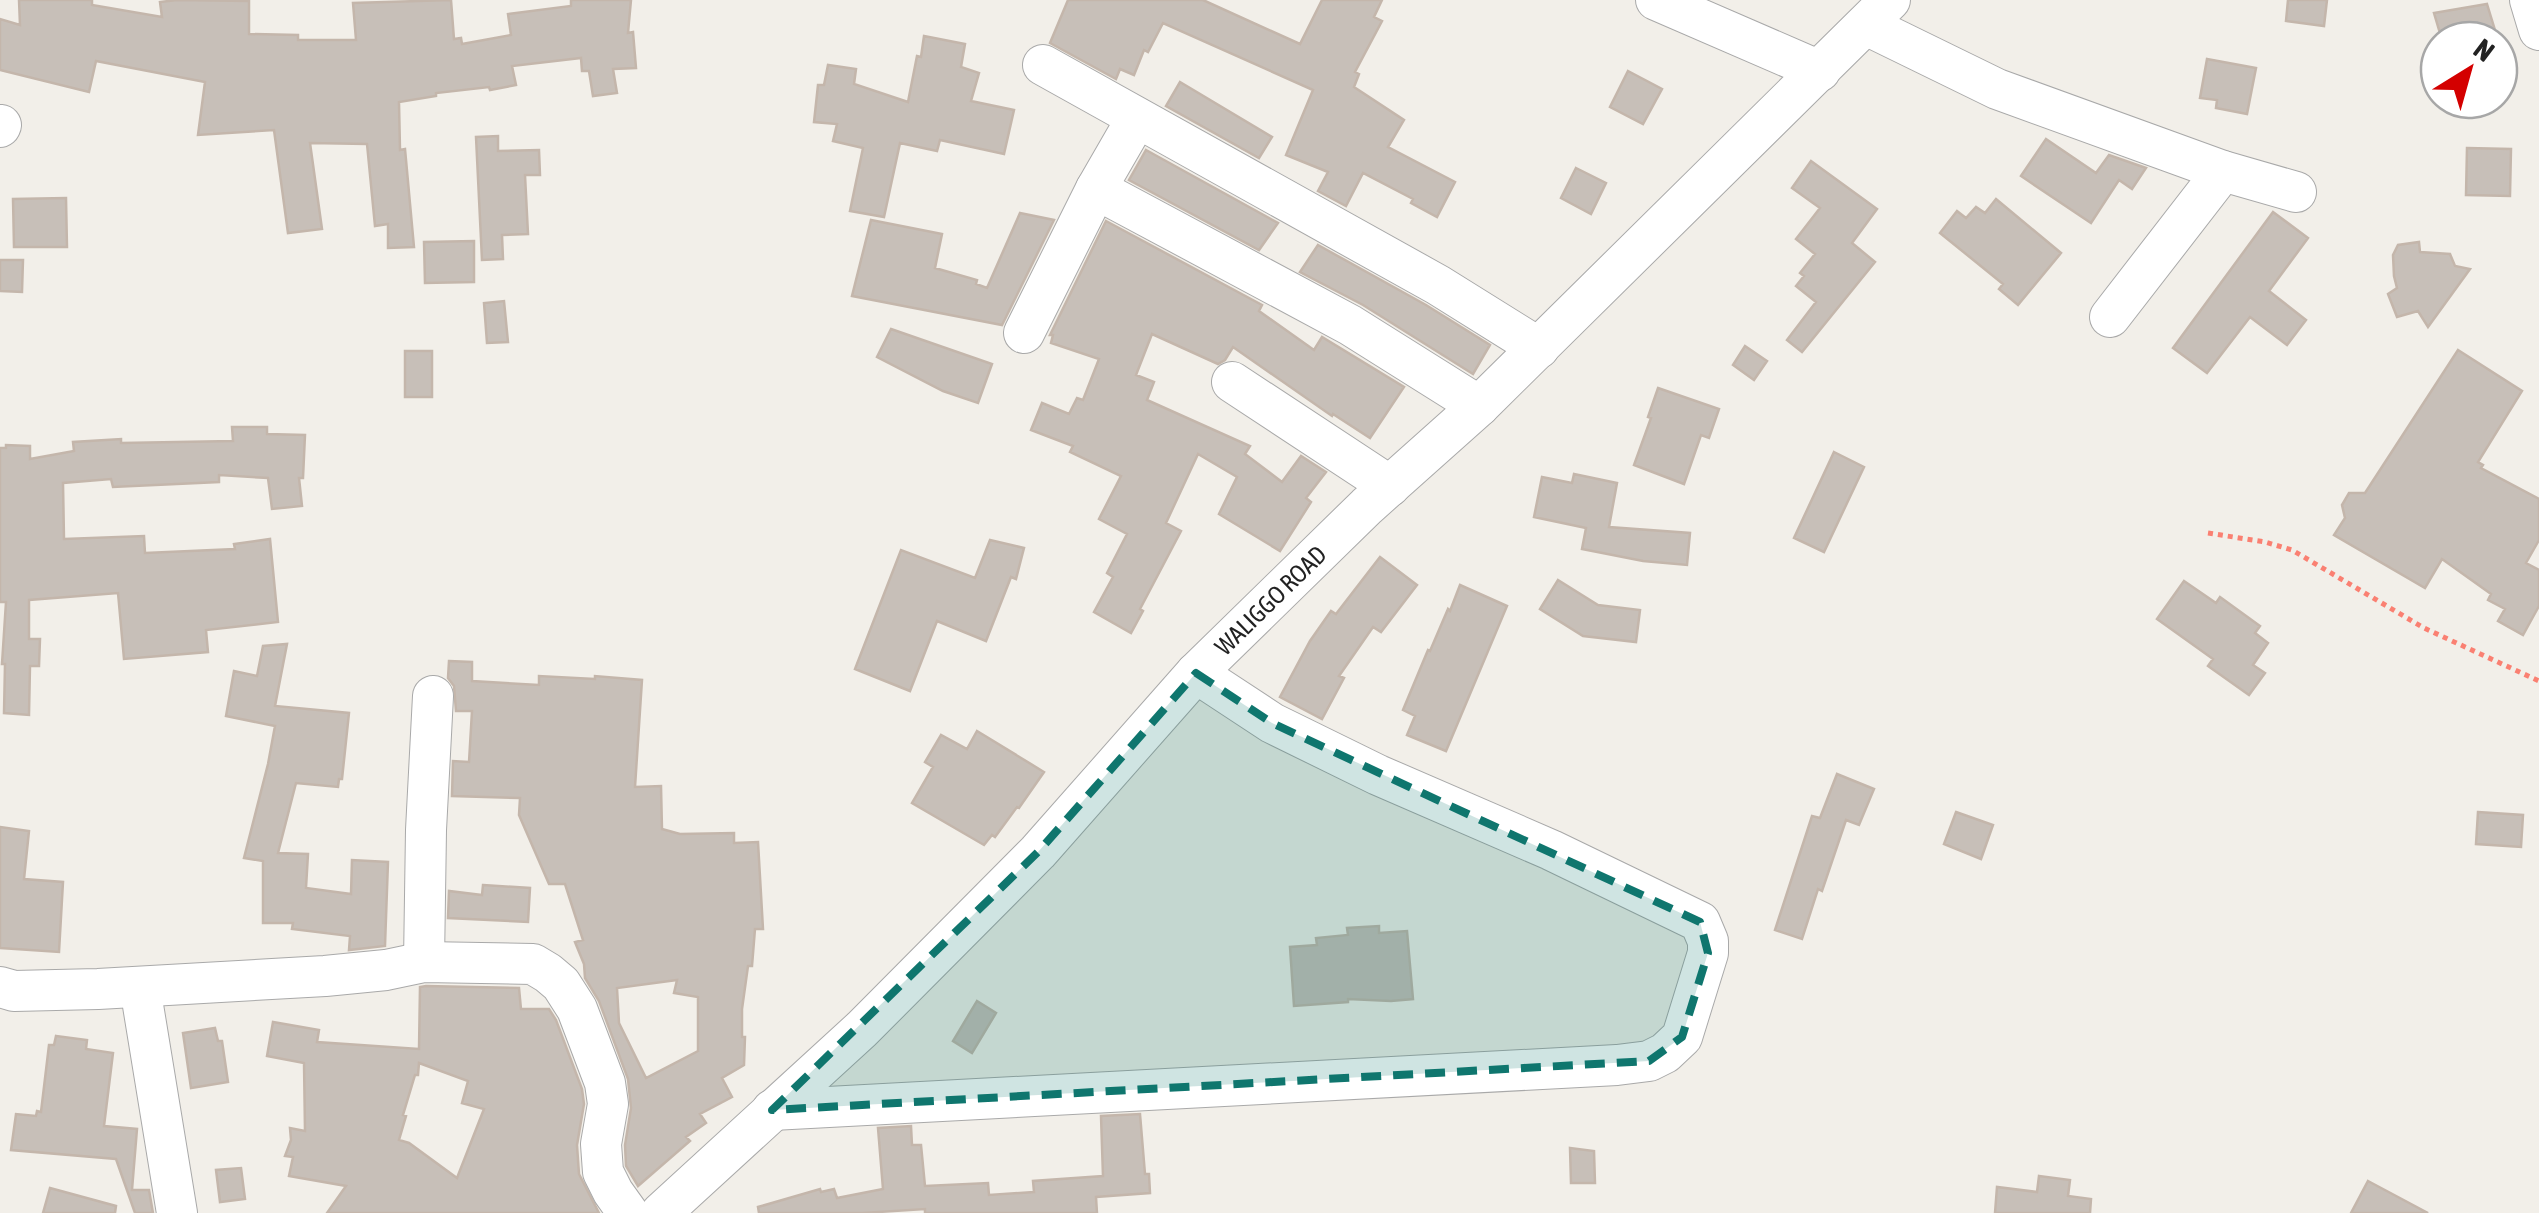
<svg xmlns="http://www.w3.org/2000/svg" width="2539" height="1213" font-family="'Asap Condensed',sans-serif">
<rect width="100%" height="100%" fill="#f2efe9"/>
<!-- building -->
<path fill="#c7bfb8" stroke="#c4b6ab" stroke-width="2.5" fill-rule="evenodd" d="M19 0H92V5L162 17 160 2 177 0 249 1V34L298 35V40H356L353 3 451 0 454 39 461 38 462 44 511 35 508 14 571 6V0H631L628 33 633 32 636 68 613 69 617 93 593 96 589 71H582L581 58 512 66 516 85 490 90 489 87 436 93V96L399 102 400 150 405 149 414 247 388 248V224L375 226 367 144 310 143 322 229 288 233 274 130 198 135 205 82 96 61 89 92 0 70V19L20 25Z
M1068 0H1203L1300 44 1322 0H1382L1374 17 1382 21 1355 72 1359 74 1354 87 1404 120 1388 147 1455 182 1437 217 1411 203 1413 199 1363 173 1346 206 1318 191 1328 172 1286 155 1313 90 1163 23 1148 52 1144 50 1134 75 1120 69 1116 79 1050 43Z
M2288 0H2327L2324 26 2286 21Z
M2487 4 2498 40H2442L2434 13Z
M924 36 965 44 961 67 979 73 971 101 1014 110 1004 154 940 140 937 151 900 143 884 217 850 211 863 148 833 141 837 124 814 122 818 85H824L828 65 856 69 854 84 908 102 917 56 921 57Z
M2207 59 2256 68 2247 114 2216 108 2217 100 2200 98Z
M1628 71 1662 89 1643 124 1610 107Z
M1180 82 1272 137 1259 158 1166 106Z
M498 136V151L539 150 540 175H525L528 234 502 235 503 259 482 260 476 137Z
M2046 139 2096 173 2109 155 2146 168 2132 189 2119 180 2091 223 2021 176Z
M2467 148 2511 149 2510 196 2466 195Z
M1146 150 1278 223 1259 250 1129 180Z
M1811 161 1877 209 1852 243 1875 262 1802 352 1787 340 1816 302 1796 286 1804 276 1800 273 1815 254 1796 239 1820 208 1792 188Z
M1576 168 1606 183 1591 214 1561 198Z
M66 198 67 247H14L13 199Z
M1996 199 2061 253 2018 305 1999 289 2003 284 1940 233 1957 211 1966 218 1976 207 1985 213Z
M2273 212 2308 238 2269 291 2306 320 2287 345 2250 317 2207 373 2173 348Z
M1020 213 1054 220 1002 325 852 296 871 220 942 234 935 268 977 280 976 284 987 288Z
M1106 221 1262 305 1259 311 1314 350 1322 337 1404 387 1370 438 1333 414 1332 416 1233 347 1225 360 1218 364 1152 334 1136 375 1154 382 1147 400 1250 446 1245 454 1282 482 1301 456 1326 472 1306 498 1311 502 1280 551 1219 514 1237 477 1198 454 1166 523 1181 531 1140 609 1143 611 1131 633 1094 612 1113 577 1107 573 1127 534 1099 519 1121 476 1070 452 1073 446 1031 430 1042 403 1069 414 1077 398 1083 400 1099 359 1051 343 1053 335H1050Z
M474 241V282L425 283 424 242Z
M2419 242 2420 252 2450 254 2455 266 2470 269 2428 327 2418 311 2397 317 2388 294 2397 288 2394 276 2393 255 2398 245Z
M1318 245 1426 305 1490 345 1473 374 1363 305 1300 272Z
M0 260H23L22 292 0 291Z
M504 301 508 342 487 343 484 303Z
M891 329 992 364 978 403 943 391 877 357Z
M1745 346 1767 361 1754 380 1733 365Z
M2458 350 2522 391 2478 462 2483 465 2481 468 2539 499V540L2526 563 2539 570V606L2523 635 2498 621 2505 609 2488 600 2491 594 2442 559 2425 588 2334 535 2345 518 2342 505 2349 493H2365Z
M405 351H432V397H405Z
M1658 388 1719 409 1709 438 1701 435 1684 484 1634 465 1651 418 1648 417Z
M232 427H267V434L305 435 303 478H299L302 506 272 509 268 478 219 475V482L113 487 111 479 63 483 64 539 144 536 145 553 235 549 234 544 270 539 278 622 206 630 208 652 124 659 118 593 29 600V639H40L39 666H30L29 715 4 713 5 664H2L6 602H0V448H6V445L30 446V459L74 451 73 442 121 439V443L233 441Z
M1834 452 1864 467 1824 552 1794 538Z
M1574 474 1617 483 1609 527 1690 533 1687 565 1643 561 1582 549 1586 528 1534 517 1542 477 1572 483Z
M990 540 1024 548 1016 579 1011 577 986 641 937 621 910 691 855 669 901 550 975 578Z
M1380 557 1417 585 1381 632 1373 627 1339 676 1344 678 1322 719 1280 697 1310 641 1331 611 1336 614Z
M1558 580 1598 605 1640 610 1636 642 1583 636 1540 609Z
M2184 581 2216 603 2220 597 2260 626 2255 633 2268 643 2253 665 2265 673 2249 695 2208 666 2213 659 2157 619Z
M1460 585 1507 606 1446 751 1407 735 1415 716 1403 710 1428 650 1430 651 1448 609 1450 611Z
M287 644 275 706 349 713 342 779H339L338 787 296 783 278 853 308 854 306 888 351 894 352 860 388 862 385 946 349 950 350 936 292 929 293 923H263V861L244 858 268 764 275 726 226 716 234 671 257 676 263 646Z
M449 661 472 662V681L539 685V676L595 679V676L642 680 635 787 661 786 662 829 680 834 734 833V843L758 842 763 929H755L752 966H748L742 1009V1037H745L744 1065 722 1078 732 1097 700 1114 706 1123 686 1137 690 1141 638 1186 626 1166 625 1145 631 1108 628 1079 599 1001 585 978 584 964 575 942 583 940 565 884H549L519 815 520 798 452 796 453 761 469 762 472 711H456L454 686 448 678ZM677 980 674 993 698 997V1051L646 1078 619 1023 617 988Z
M977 731 1044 772 1019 808 1017 807 995 837 992 835 984 845 912 803 933 767 925 762 941 735 967 749Z
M1837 774 1874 789 1859 825 1846 820 1822 891 1818 889 1802 939 1775 930 1812 816 1820 818Z
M1956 812 1993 825 1981 859 1944 844Z
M2478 812 2523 815 2521 847 2476 844Z
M0 827 29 831 24 879 63 882 59 952 0 948Z
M483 885 530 888 528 922 448 918 449 891 482 895Z
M1379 926V933L1407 931 1413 999 1391 1001 1348 999V1002L1294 1006 1290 947 1317 945 1316 938 1348 935 1347 928Z
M426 986 519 988 521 1009H549L556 1020 582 1089 584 1104 577 1145 579 1174 599 1213H327L346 1186 289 1176 293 1157 285 1156 291 1140 290 1128 305 1131 304 1063 267 1056 273 1022 319 1030 317 1042 419 1049 420 987ZM419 1063 468 1081 462 1103 484 1109 457 1178 409 1143 399 1140 406 1116 403 1115 415 1075H418Z
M977 1001 996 1013 972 1053 953 1041Z
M215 1028 218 1041H222L228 1082 191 1088 183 1033Z
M56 1036 87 1040 86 1049 113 1053 104 1126 137 1129 132 1190H149L153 1213H135L116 1159 11 1150 16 1114 36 1116 37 1111 41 1112 49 1045H54Z
M1140 1114 1145 1174H1149L1150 1193 1096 1197 1097 1213H925V1209L863 1213H759L758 1207 820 1189 821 1192 834 1189 837 1198 883 1189 878 1128 911 1126 912 1145H921L925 1186 988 1183 989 1195 1034 1192 1033 1181 1103 1176 1101 1116Z
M1570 1148 1594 1151 1595 1183H1571Z
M241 1168 245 1199 220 1202 216 1170Z
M2039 1176 2070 1180 2068 1196 2091 1199 2090 1213H1995L1997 1187 2037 1192Z
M2368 1181 2428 1213H2351Z
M50 1188 116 1206 115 1213H43Z"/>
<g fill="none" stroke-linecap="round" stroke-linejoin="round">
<!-- minor casing -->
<g stroke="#a9a9a9" stroke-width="42">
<g id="minor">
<path d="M1656 0 1820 71"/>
<path d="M2530 0 2539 30"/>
<path d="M1866 25 1997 89 2223 171 2296 192"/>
<path d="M1043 65 1438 285 1539 348"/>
<path d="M0 127 1 125"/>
<path d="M1096 189 1350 325 1479 406"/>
<path d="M2110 317 2223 171"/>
<path d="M1024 333 1096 189 1137 118"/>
<path d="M1232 382 1390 486"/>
<path d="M424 962 426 830 433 696"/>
<path d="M0 987 14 991 98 989 325 976 386 970 424 962 533 964 548 973 561 984 577 1009 605 1083 608 1104 601 1144 603 1172 613 1192 628 1213"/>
<path d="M140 987 177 1213"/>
<path d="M772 1110 1617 1065 1649 1061 1665 1053 1682 1037 1708 953V941L1700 922 1551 850 1378 775 1272 723 1196 673"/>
<path id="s1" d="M661 1213 862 1029 1038 852 1196 673 1367 506 1479 406 1890 0"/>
</g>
</g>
<!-- path -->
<path stroke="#fa8072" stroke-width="5" stroke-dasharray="5 5" stroke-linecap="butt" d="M2208 533 2265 542 2292 550 2424 628 2539 681"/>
<!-- minor -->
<use href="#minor" stroke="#fff" stroke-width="40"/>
</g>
<!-- marked area -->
<path fill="#0f766e" fill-opacity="0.2" stroke="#0f766e" stroke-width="8" stroke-dasharray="20 12" stroke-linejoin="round" d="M1196 673 1272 723 1700 922 1708 953 1682 1037 1649 1061 772 1110 1038 852Z"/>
<g text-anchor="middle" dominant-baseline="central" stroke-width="8" stroke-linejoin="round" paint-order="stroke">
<!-- street labels -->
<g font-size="25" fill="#222" stroke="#fff">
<text stroke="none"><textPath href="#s1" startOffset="865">WALIGGO ROAD</textPath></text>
</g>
</g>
<!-- north arrow -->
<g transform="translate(2469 70) rotate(37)"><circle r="48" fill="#ffffff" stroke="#a7a7a7" stroke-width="2.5"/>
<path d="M0-8L18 38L0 25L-18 38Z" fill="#d40000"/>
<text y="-15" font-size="28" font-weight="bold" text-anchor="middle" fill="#222222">N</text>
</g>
</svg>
